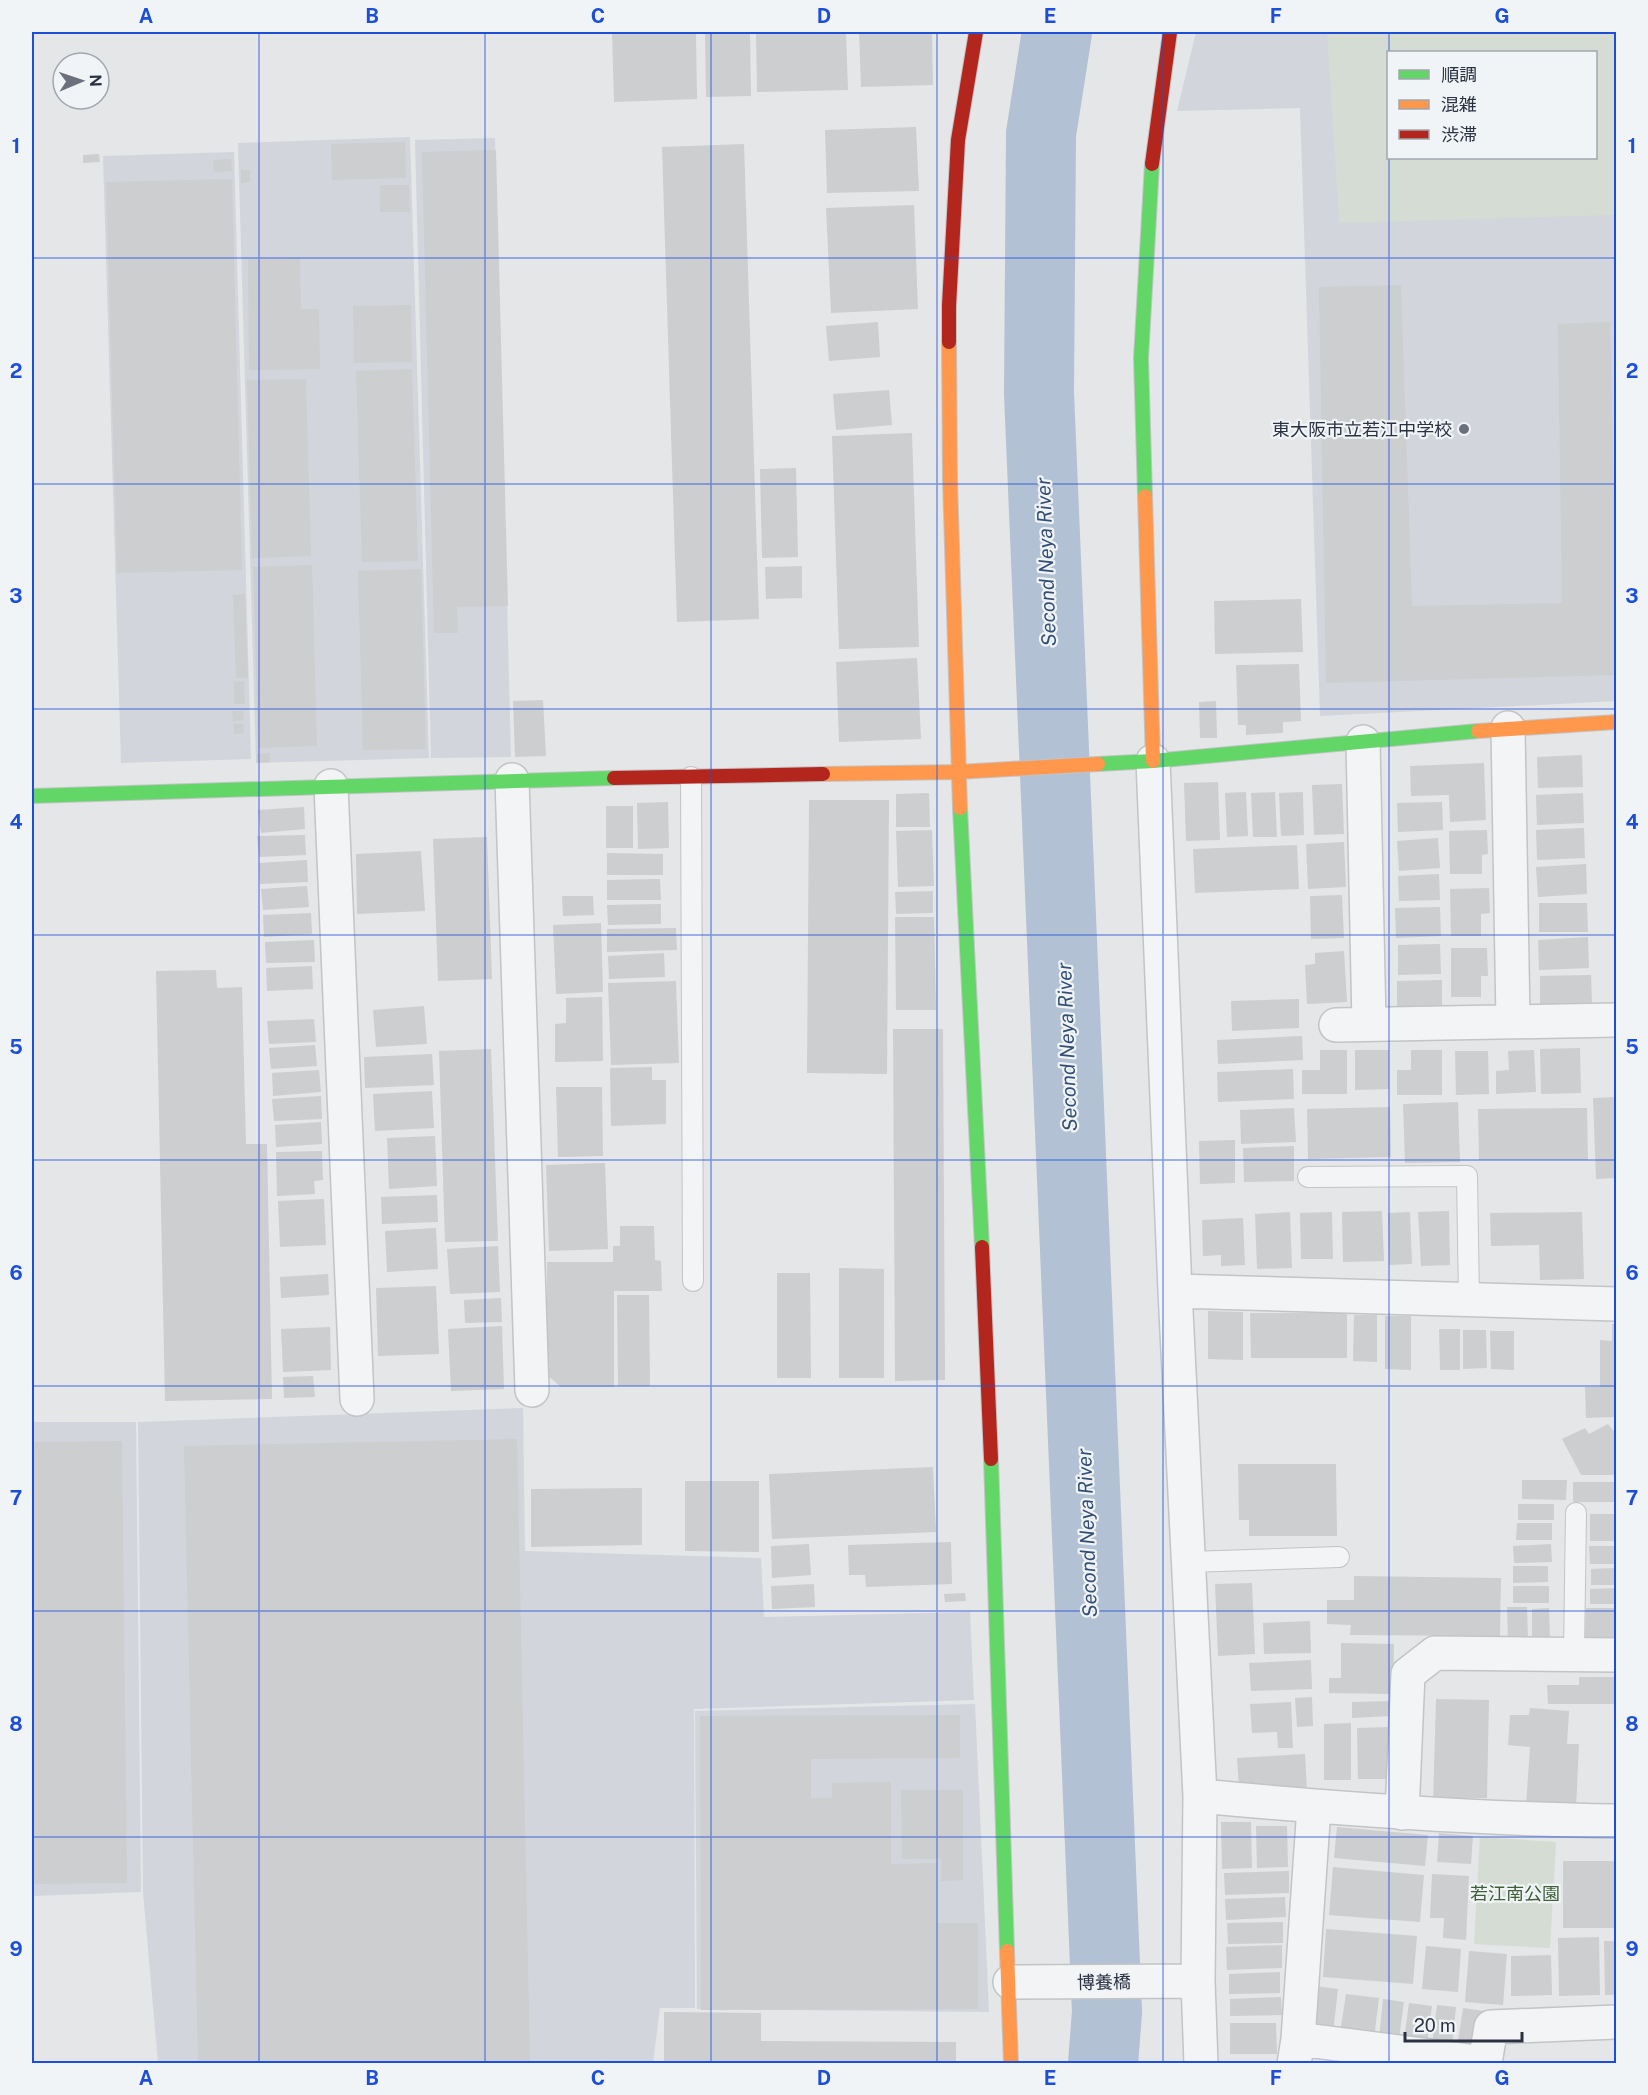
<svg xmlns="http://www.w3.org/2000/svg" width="1648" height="2095" font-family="'Public Sans','Noto Sans JP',sans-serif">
<rect width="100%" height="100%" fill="#e4e6e8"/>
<!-- built -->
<path fill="#d2d5db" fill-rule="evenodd" d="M1196 32H1616V701L1320 716 1300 108 1177 111ZM1388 52H1596V158H1388Z
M410 137 429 758 256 763 238 143Z
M495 138 511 757 431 758 415 140Z
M234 152 251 759 121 763 103 156Z
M523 1408 525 1551 761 1558 764 1617 970 1612 974 1700 694 1709 695 2008H660L653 2063H158L143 1892 138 1422Z
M32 1422H136L141 1892 32 1896Z
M975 1704 989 2012 697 2009 695 1711Z"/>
<!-- green -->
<path fill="#d4dcd4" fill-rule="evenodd" d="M1327 32H1616L1614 215 1339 223ZM1388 52H1596V158H1388Z
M1480 1837 1556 1842 1550 1948 1474 1944Z"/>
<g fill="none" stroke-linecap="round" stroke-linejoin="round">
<!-- river -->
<path stroke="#b2c1d3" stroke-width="70" d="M1057 32 1041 134 1039 393 1107 2012 1103 2064"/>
</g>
<!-- building -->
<path fill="#ccced0" d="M612 32H696L697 99 614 102Z
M705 32H750L751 96 706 97Z
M756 32H846L848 90 757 92Z
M859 32H932L933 85 861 87Z
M916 127 919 191 827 193 825 130Z
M405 142 406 178 332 180 331 144Z
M744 144 759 619 677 622 662 147Z
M496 150 508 606 457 607 458 633H434L422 152Z
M99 154 100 162 83 163V155Z
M231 159 232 171 214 172 213 160Z
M241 170H250V182L241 183Z
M232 179 242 570 117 573 106 182Z
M380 185H409L410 212H380Z
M914 205 918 309 831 313 826 208Z
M300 258 301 309H319L320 369 249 370 248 259Z
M1401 285 1412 606 1562 603 1558 324 1610 322 1616 586V675L1326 683 1319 287Z
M411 305 412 362 354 363 353 306Z
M878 322 880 357 829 361 826 326Z
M412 369 418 561 362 562 356 371Z
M306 379 311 556 252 558 247 380Z
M889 390 892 425 836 430 833 394Z
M912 433 919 647 839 649 832 436Z
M796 468 798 557 762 558 760 469Z
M312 565 317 746 258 748 253 567Z
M802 566V598L766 599 765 567Z
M421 569 426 749 363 750 358 571Z
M245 594 248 678H236L233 595Z
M1301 599 1303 652 1215 654 1214 601Z
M917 658 921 739 839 742 836 662Z
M1299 664 1301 721 1283 722V733L1246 735V725H1238L1236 665Z
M244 681 245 704H234V682Z
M543 700 546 756 515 757 513 701Z
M1216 701 1217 738H1200L1199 702Z
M232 711H243L244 720 233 721Z
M234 724H243L244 733 234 734Z
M270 753V762L257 763V754Z
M1582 755 1583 787 1538 788 1537 757Z
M1484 763 1486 820 1450 822 1449 795 1411 796 1410 766Z
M1218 782 1220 840 1186 841 1184 783Z
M1342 784 1344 834 1314 835 1312 785Z
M1246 792 1248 836 1227 837 1225 793Z
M1275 792 1277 837H1253L1251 793Z
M1303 792 1304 835 1281 836 1279 793Z
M929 793 930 827H896V794Z
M1583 793 1584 823 1537 825 1536 795Z
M809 800H889L887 1074 807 1073Z
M668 802 669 848 638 849 637 803Z
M1442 802 1443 830 1398 832 1397 803Z
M606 806H633V848H606Z
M304 807 305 829 261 833 258 810Z
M1584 828 1585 858 1537 860 1536 830Z
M932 830 934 886 898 887 896 831Z
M1487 830 1488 854 1482 855V874H1450L1449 831Z
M305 835 306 855 259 857 257 836Z
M487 837 492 979 438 981 433 839Z
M1438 838 1440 868 1399 871 1397 841Z
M1344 842 1346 887 1308 889 1306 844Z
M1297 845 1299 889 1195 893 1193 849Z
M421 851 425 911 357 914 356 854Z
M607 853 663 854V875H607Z
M307 860 308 882 260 884 259 863Z
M1586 864 1587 894 1538 897 1536 867Z
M1439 874 1440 900 1399 901 1398 876Z
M660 879 661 900H607V880Z
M307 886 309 907 263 910 261 889Z
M1489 888 1490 913 1481 914V936H1451L1450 889Z
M933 891V913L896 914 895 892Z
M1342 895 1344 938 1311 939 1310 896Z
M562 896H593L594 915 563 916Z
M1539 903H1587L1588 932H1539Z
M661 904V924L608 925 607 905Z
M1440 907 1441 936 1396 938 1395 908Z
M311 913 312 934 264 937 263 915Z
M895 917H934L936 1010H896Z
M601 923 603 992 556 994 553 925Z
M676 928 677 950 607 952V929Z
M1588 937 1589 968 1539 970 1538 940Z
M314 940 315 962 266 963 265 942Z
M1440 944 1441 974 1398 975V945Z
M1451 948H1487L1488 976H1481V997H1451Z
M1344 951 1347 1002 1307 1004 1305 965 1315 964V953Z
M664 953 665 977 609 979 608 956Z
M312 966 313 989 267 991 266 968Z
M216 970 217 988 242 987 246 1144H267L272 1399 165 1401 156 971Z
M1591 975 1592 1004 1540 1006V976Z
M1442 980V1006L1397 1007V981Z
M676 981 679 1063 611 1065 608 983Z
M602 997 603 1061 555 1062V1024L566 1023V998Z
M1299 999V1028L1232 1031 1231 1001Z
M424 1006 427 1044 376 1047 373 1010Z
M314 1019 316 1042 269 1044 267 1021Z
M893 1029H943L945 1380 895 1381Z
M1302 1036 1303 1060 1218 1064 1217 1040Z
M315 1045 317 1066 271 1069 269 1048Z
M1580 1048 1581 1093 1541 1094 1540 1049Z
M491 1049 498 1241 445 1242 439 1051Z
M1320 1050H1347V1094H1302V1070H1320Z
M1355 1050H1389V1089L1355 1090Z
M1411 1050H1442V1095H1397V1070H1411Z
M1534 1050 1536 1092 1496 1094V1071L1509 1070 1508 1051Z
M1455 1051H1488L1489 1094 1456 1095Z
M432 1054 434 1085 365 1088 364 1057Z
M652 1067V1080H666V1124L611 1126 610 1068Z
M1293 1069 1294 1099 1218 1102 1217 1072Z
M319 1070 321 1092 273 1096 272 1073Z
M556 1087H602L603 1156 558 1157Z
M432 1091 434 1128 375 1131 373 1094Z
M321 1096 322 1119 274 1121 272 1099Z
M1616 1097V1178L1596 1179 1593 1098Z
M1458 1102 1460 1162 1405 1163 1403 1104Z
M1390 1107 1391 1157 1308 1159 1307 1109Z
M1294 1108 1296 1142 1241 1144 1240 1110Z
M1587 1108 1588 1160H1479L1478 1109Z
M321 1122 322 1144 276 1147 275 1125Z
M435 1136 437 1186 389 1189 387 1138Z
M1235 1140V1183L1200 1184 1199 1141Z
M1294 1146V1181L1244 1182 1243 1148Z
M322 1151 323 1180 314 1181 315 1194 277 1196 276 1152Z
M605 1163 608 1249 549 1251 546 1165Z
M437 1195 438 1222 382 1224 381 1197Z
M324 1199 326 1245 280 1247 278 1201Z
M1382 1211 1384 1261 1343 1262 1342 1212Z
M1449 1211 1450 1265 1421 1266 1418 1212Z
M1290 1212 1292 1268 1257 1269 1255 1214Z
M1332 1212 1333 1259H1301L1300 1213Z
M1410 1212 1412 1264 1389 1265 1388 1213Z
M1582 1212 1584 1279 1540 1280 1539 1245 1491 1246 1490 1213Z
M1243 1218 1245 1265 1221 1266V1255L1203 1256 1202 1220Z
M620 1226H654L655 1260 661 1261 662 1291H614V1387H561L547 1375V1262H613V1246H620Z
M436 1228 438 1269 387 1272 385 1231Z
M498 1246 500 1292 450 1294 447 1249Z
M839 1268 884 1269V1378H839Z
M777 1273H810L811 1378H777Z
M328 1274 329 1295 281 1298 280 1277Z
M436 1286 439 1354 378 1356 376 1288Z
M617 1295H649L650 1386H618Z
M501 1298 502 1322 465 1323 464 1300Z
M1208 1311 1243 1312V1360L1208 1359Z
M1250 1313H1347V1358H1251Z
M1354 1315H1377V1362L1353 1361Z
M1385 1316H1411V1370L1385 1369Z
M1612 1324H1616V1417L1586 1418 1585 1387H1600V1340L1612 1341Z
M502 1326 504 1389 451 1391 448 1329Z
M330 1327 331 1370 283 1372 281 1329Z
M1439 1329H1460V1370H1440Z
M1463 1330H1486L1487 1368 1463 1369Z
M1490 1331H1514V1370L1491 1369Z
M313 1376 315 1397 284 1398 283 1377Z
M1608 1424 1616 1434V1475H1581L1562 1439 1585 1428 1589 1434Z
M517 1439 530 2064H198L184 1446Z
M122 1441 127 1883 32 1884V1442Z
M1238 1464H1336L1337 1536H1249V1520H1239Z
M933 1467 936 1532 772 1539 769 1474Z
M1522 1480H1567L1566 1500 1522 1499Z
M685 1481H759V1552L685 1551Z
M1573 1482H1616V1502H1573Z
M642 1488V1545L531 1547V1489Z
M1518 1504H1554V1520H1518Z
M1590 1514H1616V1541H1590Z
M1517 1523H1552V1540H1516Z
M951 1542 952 1584 866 1587 865 1575H849L848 1545Z
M809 1544 811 1575 772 1578 771 1546Z
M1551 1544 1552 1562 1514 1563 1513 1546Z
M1589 1546H1616V1564H1590Z
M1513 1566H1548V1582L1513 1583Z
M1616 1568V1585H1591V1569Z
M1354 1576 1501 1578 1500 1636 1350 1635 1351 1625 1327 1624V1600H1354Z
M1252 1583 1255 1654 1218 1656 1215 1584Z
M814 1584 815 1607 772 1609 771 1586Z
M1513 1586H1549V1603H1513Z
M1616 1588V1604H1590V1589Z
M965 1593 966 1601 945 1602 944 1594Z
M1507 1607H1527L1528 1640 1508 1641Z
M1549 1608 1550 1637H1532V1609Z
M1586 1608H1616V1639H1585Z
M1310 1621 1311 1653 1264 1654 1263 1623Z
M1341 1643 1394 1644 1393 1694 1329 1693V1678H1341Z
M1311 1660 1312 1689 1251 1691 1249 1663Z
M1579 1677H1616V1704H1548L1547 1685H1579Z
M1312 1697 1313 1726 1297 1727 1295 1698Z
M1436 1699 1489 1700 1487 1798H1466V1804H1433Z
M1391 1701 1392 1716 1352 1718V1702Z
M1291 1702 1293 1748H1278L1277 1732 1252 1733 1250 1704Z
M1530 1708 1569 1711 1567 1744H1579L1576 1809 1526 1806 1530 1747 1508 1745 1510 1715H1529Z
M960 1715V1758L811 1759V1798H832V1783L891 1782V1864L937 1863V1923H978V2009L701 2010 700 1716Z
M1351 1723V1780H1324V1724Z
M1389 1727 1390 1779H1358L1357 1728Z
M1305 1754 1307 1792 1239 1788 1237 1758Z
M901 1790H963V1880L941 1881V1859H902Z
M1221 1822H1251L1252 1868 1222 1869Z
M1256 1826H1287L1288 1867 1257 1868Z
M1337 1827 1428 1835 1425 1866 1334 1858Z
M1439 1833 1473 1836 1471 1864 1437 1862Z
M1563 1861H1616V1928H1563Z
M1333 1867 1424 1875 1420 1922 1329 1915Z
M1289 1871V1893L1225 1895 1224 1873Z
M1432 1874 1469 1876 1466 1940 1443 1938 1444 1918H1430Z
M1285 1897 1286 1917 1226 1920 1225 1899Z
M1283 1922V1943L1228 1944 1227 1923Z
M1326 1929 1417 1936 1413 1984 1323 1977Z
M1599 1937 1600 1995 1559 1996 1558 1938Z
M1604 1941H1616V1995H1605Z
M1282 1945V1968L1227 1970 1226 1947Z
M1426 1946 1461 1949 1458 1992 1422 1989Z
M1469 1951 1507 1954 1503 2005 1465 2002Z
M1551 1955 1552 1995 1511 1996V1956Z
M1280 1972V1993L1229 1994V1974Z
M1315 1986 1338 1989 1333 2033 1310 2030Z
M1346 1994 1379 1998 1374 2038 1340 2033Z
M1281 1997 1282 2015 1230 2016V1999Z
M1383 1999 1404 2002 1399 2039 1379 2038Z
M1409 2003 1432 2006 1427 2043 1404 2040Z
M1437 2005 1456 2007 1452 2046 1432 2044Z
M1463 2008 1484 2011 1479 2051 1457 2048Z
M664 2012 761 2013V2041L956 2042V2064H664Z
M1230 2023H1276L1277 2054H1230Z"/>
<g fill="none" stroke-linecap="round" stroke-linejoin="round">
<!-- lane casing -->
<g stroke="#c2c4c6" stroke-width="22">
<path id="lane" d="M691 777 693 1281
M1308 1177 1467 1176 1469 1299
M1189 1562 1339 1557
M1574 1654 1576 1513"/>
</g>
<!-- street casing -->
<g stroke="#c2c4c6" stroke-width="36">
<path id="street" d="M1508 728 1513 1021
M1363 742 1369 1024
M1153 761 1175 1291 1200 1796 1198 1981 1201 2064
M512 780 532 1390
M331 786 357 1399
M1336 1025 1616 1020
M1175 1291 1616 1304
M1200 1796C1339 1809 1477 1819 1616 1821
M1402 1813 1408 1674 1435 1653 1616 1655
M1010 1982 1198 1981
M1298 2039 1485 2063 1491 2027 1616 2022
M1294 2064 1298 2039 1314 1807"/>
</g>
<!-- fast casing -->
<g stroke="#c2c4c6" stroke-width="16">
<path id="fast" d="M1145 496 1141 358 1152 164
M1098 764 1153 761 1478 731
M32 796 614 778
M960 808 982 1247
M991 1459 1007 1951"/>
</g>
<!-- slow casing -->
<g stroke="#c2c4c6" stroke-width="16">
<path id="slow" d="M949 342 950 480 960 808
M1145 496 1153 761
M1478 731 1616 722
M823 774 958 772 1098 764
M1007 1951 1011 2064"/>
</g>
<!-- jam casing -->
<g stroke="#c2c4c6" stroke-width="16">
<path id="jam" d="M1152 164 1170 32
M949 342V306L958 140 976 32
M614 778 823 774
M982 1247 991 1459"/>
</g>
<!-- lane -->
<use href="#lane" stroke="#f3f4f5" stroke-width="20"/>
<!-- street -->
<use href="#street" stroke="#f3f4f5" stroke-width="33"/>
<!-- fast -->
<use href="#fast" stroke="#63d668" stroke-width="14"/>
<!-- slow -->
<use href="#slow" stroke="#ff974d" stroke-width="14"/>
<!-- jam -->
<use href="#jam" stroke="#b3261e" stroke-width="14"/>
</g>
<!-- grid -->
<path fill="none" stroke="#1d4ed8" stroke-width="1.5" stroke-opacity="0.55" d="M259 32V2064M485 32V2064M711 32V2064M937 32V2064M1163 32V2064M1389 32V52M1389 158V2064M32 258H1616M32 484H1616M32 709H1616M32 935H1616M32 1160H1616M32 1386H1616M32 1611H1616M32 1837H1616"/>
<!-- markers -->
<circle fill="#6b717c" stroke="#f1f4f7" stroke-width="2" cx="1464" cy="429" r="6"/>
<g text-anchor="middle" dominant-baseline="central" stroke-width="4.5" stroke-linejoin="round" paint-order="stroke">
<!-- poi labels -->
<g font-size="18" fill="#2a3242" stroke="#f1f4f7" text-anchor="end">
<text x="1452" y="429">東大阪市立若江中学校</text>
</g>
<!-- park labels -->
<g font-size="18" fill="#3d5e37" stroke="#f1f4f7">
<text x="1515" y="1893">若江南公園</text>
</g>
<!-- street labels -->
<g font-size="18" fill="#2a3242" stroke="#f1f4f7">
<text transform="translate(1104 1982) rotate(-1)">博養橋</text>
</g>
<!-- water labels -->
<g font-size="20" font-style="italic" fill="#344f76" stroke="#f1f4f7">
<text transform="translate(1046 562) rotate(-92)">Second Neya River</text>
<text transform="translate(1067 1047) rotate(-92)">Second Neya River</text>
<text transform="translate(1087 1533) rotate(-92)">Second Neya River</text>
</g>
</g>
<!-- border -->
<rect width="1648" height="2095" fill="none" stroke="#f1f4f7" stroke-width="66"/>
<!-- legend -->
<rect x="1387" y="51" width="210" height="108" fill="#f1f4f7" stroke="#a1a6af" stroke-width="1.5"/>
<rect x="1399" y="70" width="30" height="9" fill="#63d668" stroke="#a1a6af" stroke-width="1.5"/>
<text x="1441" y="81" font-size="18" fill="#2a3242">順調</text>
<rect x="1399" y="100" width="30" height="9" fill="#ff974d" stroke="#a1a6af" stroke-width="1.5"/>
<text x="1441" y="111" font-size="18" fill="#2a3242">混雑</text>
<rect x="1399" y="130" width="30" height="9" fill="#b3261e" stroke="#a1a6af" stroke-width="1.5"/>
<text x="1441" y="141" font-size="18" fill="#2a3242">渋滞</text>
<!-- north arrow -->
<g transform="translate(81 81) rotate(88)"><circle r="28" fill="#f1f4f7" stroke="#a1a6af" stroke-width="1.5"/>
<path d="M0-4.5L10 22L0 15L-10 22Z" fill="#6b717c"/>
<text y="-9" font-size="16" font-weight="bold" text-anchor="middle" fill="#2a3242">N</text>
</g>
<!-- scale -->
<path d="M1405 2032v9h117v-9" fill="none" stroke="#2a3242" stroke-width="3"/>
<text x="1414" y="2032" font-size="18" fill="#2a3242" stroke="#f1f4f7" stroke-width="4.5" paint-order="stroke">20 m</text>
<rect x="33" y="33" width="1582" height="2029" fill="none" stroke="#1d4ed8" stroke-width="2"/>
<g font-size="20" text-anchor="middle" font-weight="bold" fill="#1d4ed8">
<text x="146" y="23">A</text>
<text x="372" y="23">B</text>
<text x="598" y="23">C</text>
<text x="824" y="23">D</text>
<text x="1050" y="23">E</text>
<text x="1276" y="23">F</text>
<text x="1502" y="23">G</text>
<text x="16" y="153">1</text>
<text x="1632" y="153">1</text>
<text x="16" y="378">2</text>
<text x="1632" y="378">2</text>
<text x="16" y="603">3</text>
<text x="1632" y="603">3</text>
<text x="16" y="829">4</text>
<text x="1632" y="829">4</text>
<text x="16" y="1054">5</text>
<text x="1632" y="1054">5</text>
<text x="16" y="1280">6</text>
<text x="1632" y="1280">6</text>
<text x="16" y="1505">7</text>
<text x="1632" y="1505">7</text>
<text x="16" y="1731">8</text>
<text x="1632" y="1731">8</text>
<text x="16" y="1956">9</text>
<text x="1632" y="1956">9</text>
<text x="146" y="2085">A</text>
<text x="372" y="2085">B</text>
<text x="598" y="2085">C</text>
<text x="824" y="2085">D</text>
<text x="1050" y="2085">E</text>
<text x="1276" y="2085">F</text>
<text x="1502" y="2085">G</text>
</g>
</svg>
